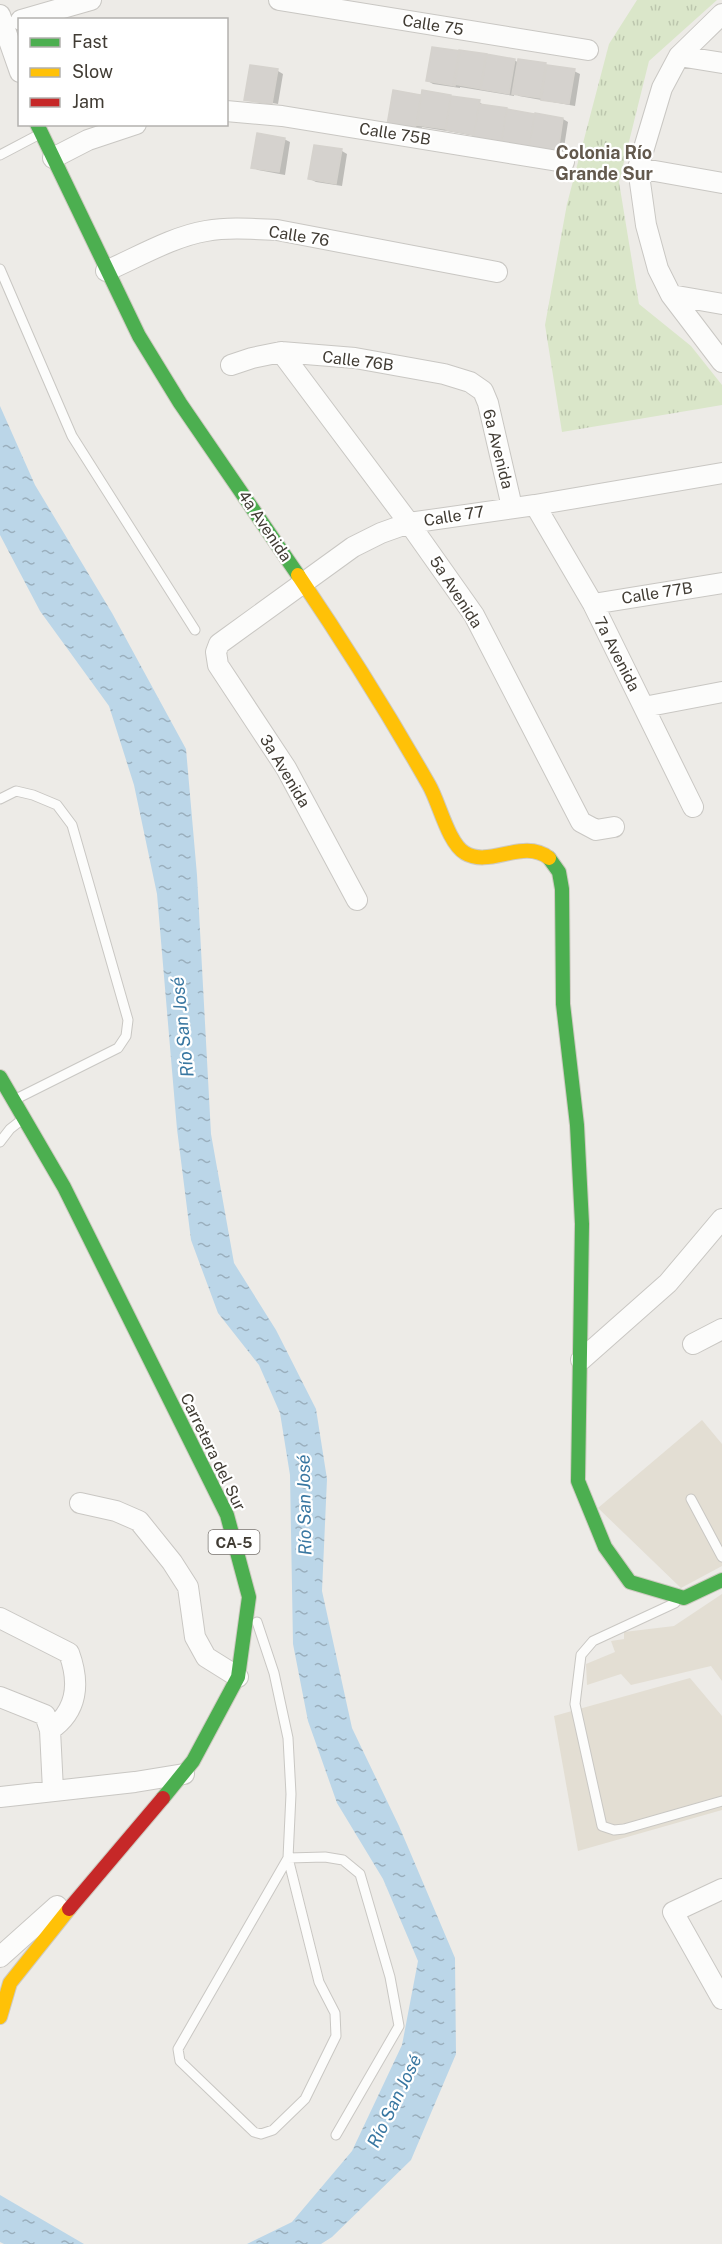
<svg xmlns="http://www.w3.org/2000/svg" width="722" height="2244" font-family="'Public Sans',sans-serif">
<defs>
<pattern id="grass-tufts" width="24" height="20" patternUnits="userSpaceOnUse" patternTransform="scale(1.5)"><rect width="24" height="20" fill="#dae6c9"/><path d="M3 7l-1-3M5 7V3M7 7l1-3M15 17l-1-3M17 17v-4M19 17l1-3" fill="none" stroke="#bcc6ad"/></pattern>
<pattern id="water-ripples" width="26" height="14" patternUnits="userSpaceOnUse" patternTransform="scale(1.5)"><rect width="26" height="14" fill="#bbd6e8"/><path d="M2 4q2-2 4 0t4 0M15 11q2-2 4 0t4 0" fill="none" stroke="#9aafbd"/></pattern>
</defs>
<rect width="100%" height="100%" fill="#edebe7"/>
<!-- education -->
<path fill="#e3ded3" d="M702 1420 722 1444V1566L681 1588 598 1508Z
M722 1594V1681L711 1666 631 1685 621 1674 587 1685 586 1664 615 1652 611 1641 624 1639V1632L674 1626Z
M690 1678 722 1716V1810L578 1851 554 1716Z"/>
<!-- grass -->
<path fill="url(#grass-tufts)" d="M637 0H717L649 61 619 182 639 304 691 346 722 385V405L562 432 545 325 567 204 609 44Z"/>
<!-- water -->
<path fill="url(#water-ripples)" d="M0 406 35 485 112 613 186 749 197 875 211 1134 234 1263 276 1330 316 1409 327 1479 322 1591 352 1728 399 1826 455 1958 456 2054 411 2160 332 2237 321 2244H247L292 2222 352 2151 402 2045 418 1961 383 1879 337 1803 308 1721 293 1644 290 1475 280 1413 259 1365 218 1313 191 1240 177 1129 157 894 134 785 109 706 40 611 0 535Z
M0 2195 84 2244H4L0 2242Z"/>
<!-- shadow -->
<path fill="#0003" d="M514 60 519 63V61L574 71 580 74 575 106 519 96 514 93V96L460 87V88L433 84 428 81Z
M278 71 283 74 278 104 250 99V101L246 99Z
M394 92 423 97 424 92 479 102 485 106 563 119 568 122 563 154 480 141 475 136 453 132 422 127 421 132 394 127Z
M284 139 290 142 285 175 258 170 252 167Z
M342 151 347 154 342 186 316 182 310 179Z"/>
<!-- building -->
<path fill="#d5d2ce" stroke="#d5d2cd" stroke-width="1.5" d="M432 47 460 51 455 86 426 81Z
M459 50 487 54 481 89 453 84Z
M486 54 515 59 509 94 480 89Z
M518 59 546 63 540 98 512 94Z
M250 65 278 69 272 104 244 100Z
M547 65 575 69 569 104 541 100Z
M393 90 421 95 415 129 387 125Z
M422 90 451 95 445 129 417 125Z
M451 96 480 100 474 135 446 130Z
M479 104 507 108 501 143 473 138Z
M507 109 535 114 529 148 501 144Z
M535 113 563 118 558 152 529 148Z
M257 133 285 138 279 172 251 168Z
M314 145 342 149 336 184 308 179Z"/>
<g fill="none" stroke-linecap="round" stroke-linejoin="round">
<!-- lane casing -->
<g stroke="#c9c7c3" stroke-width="11">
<path id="lane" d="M0 155 38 135
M0 269 72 436 195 630
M0 799 16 791 33 795 57 805 72 825 128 1020 126 1036 118 1048 18 1098
M0 1142 10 1129 19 1122
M691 1499 722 1557
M675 1603 593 1641 581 1655 575 1704 602 1826 614 1830 624 1829 722 1801
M257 1622 274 1673 288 1738 291 1794 288 1858 178 2049 180 2061 254 2132 261 2134 273 2130 305 2099 336 2036 335 2013 319 1982 288 1858 325 1857 343 1860 360 1874 390 1977 399 2026 336 2135"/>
</g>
<!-- street casing -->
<g stroke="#c9c7c3" stroke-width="22">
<path id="street" d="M279 0 588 50
M722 14 679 56 662 88 638 168 646 225 658 269 671 295 722 362
M0 15 20 72
M21 20 91 0
M679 56 722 63
M226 111 282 116 564 162
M53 158 88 140 136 124
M638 168 722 183
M106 271C136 258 174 236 206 231 230 227 253 229 277 230L497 272
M671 295 722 304
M281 352 409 523 474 615 581 822 596 830 614 827
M231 365 252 358 281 352 355 358 444 374 470 382 483 391 488 403 512 507
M535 505 593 604 693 807
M593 604 722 583
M644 707 722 692
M357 900 286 768 218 665 216 652 219 644 353 547 381 533 409 523 535 505 722 473
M693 1344 722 1329
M581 1360 668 1283 722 1219
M80 1503 116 1511 139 1521 172 1562 188 1587 195 1637 206 1657 238 1677
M0 1618 69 1653C80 1683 78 1711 50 1730
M0 1697 45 1715 50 1730 53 1790
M0 1797 135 1782 184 1774
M722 1889 673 1912 722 1999
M0 1957 57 1906"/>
</g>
<!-- fast casing -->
<g stroke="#cecac1" stroke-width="16">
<path id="fast" d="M37 124 139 336 180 403 298 575
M549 858 559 872 562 889 563 1004 577 1125 582 1224 578 1481 605 1547 630 1582 684 1598 722 1580
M0 1077 64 1187 227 1515 249 1597 238 1677 193 1761 163 1798"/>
</g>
<!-- slow casing -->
<g stroke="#cecac1" stroke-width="16">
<path id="slow" d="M298 575C344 643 388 713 429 785 439 802 448 843 465 853 490 868 523 838 549 858
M0 2017 10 1983 69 1909"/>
</g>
<!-- jam casing -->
<g stroke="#cecac1" stroke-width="16">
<path id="jam" d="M69 1909 163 1798"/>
</g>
<!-- lane -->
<use href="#lane" stroke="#fcfcfb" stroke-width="9"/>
<!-- street -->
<use href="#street" stroke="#fcfcfb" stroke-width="20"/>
<!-- fast -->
<use href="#fast" stroke="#4caf50" stroke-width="14"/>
<!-- slow -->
<use href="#slow" stroke="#ffc107" stroke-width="14"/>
<!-- jam -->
<use href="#jam" stroke="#c62828" stroke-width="14"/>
</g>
<g text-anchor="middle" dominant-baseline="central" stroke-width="4.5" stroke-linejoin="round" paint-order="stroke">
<!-- shield labels -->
<rect fill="#fff" stroke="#7a7671" stroke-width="1.5" x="208.5" y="1530" width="51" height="24" rx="4.5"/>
<g font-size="15" font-weight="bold" fill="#413c34">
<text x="234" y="1542">CA-5</text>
</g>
<!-- street labels -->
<g font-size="16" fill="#413c34" stroke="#fff">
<text transform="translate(433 25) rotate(9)">Calle 75</text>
<text transform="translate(395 134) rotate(9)">Calle 75B</text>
<text transform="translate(299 236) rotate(9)">Calle 76</text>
<text transform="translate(358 361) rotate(7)">Calle 76B</text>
<text transform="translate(498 449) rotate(76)">6a Avenida</text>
<text transform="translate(454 516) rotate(-9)">Calle 77</text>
<text transform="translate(265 526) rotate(56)">4a Avenida</text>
<text transform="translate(456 592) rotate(57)">5a Avenida</text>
<text transform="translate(657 593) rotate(-9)">Calle 77B</text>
<text transform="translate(617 654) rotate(63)">7a Avenida</text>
<text transform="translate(285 771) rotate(59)">3a Avenida</text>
<text transform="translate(213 1452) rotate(64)">Carretera del Sur</text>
</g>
<!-- neighbourhood labels -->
<g font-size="18" font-weight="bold" fill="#63594d" stroke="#fff">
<text x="604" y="152">Colonia Río<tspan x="604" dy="21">Grande Sur</tspan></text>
</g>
<!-- water labels -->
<g font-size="18" font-style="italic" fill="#3977a1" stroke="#fff">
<text transform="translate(182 1027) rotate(-96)">Río San José</text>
<text transform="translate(304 1505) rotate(-91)">Río San José</text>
<text transform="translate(394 2101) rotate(-64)">Río San José</text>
</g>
</g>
<!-- legend -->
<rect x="18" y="18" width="210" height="108" fill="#ffffff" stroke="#b3b1ae" stroke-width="1.5"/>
<rect x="30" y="38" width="30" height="9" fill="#4caf50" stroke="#b3b1ae" stroke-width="1.5"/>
<text x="72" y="48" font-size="18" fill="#413c34">Fast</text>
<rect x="30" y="68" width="30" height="9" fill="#ffc107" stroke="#b3b1ae" stroke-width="1.5"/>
<text x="72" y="78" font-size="18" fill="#413c34">Slow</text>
<rect x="30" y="98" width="30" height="9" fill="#c62828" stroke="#b3b1ae" stroke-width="1.5"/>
<text x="72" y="108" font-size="18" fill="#413c34">Jam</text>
</svg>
